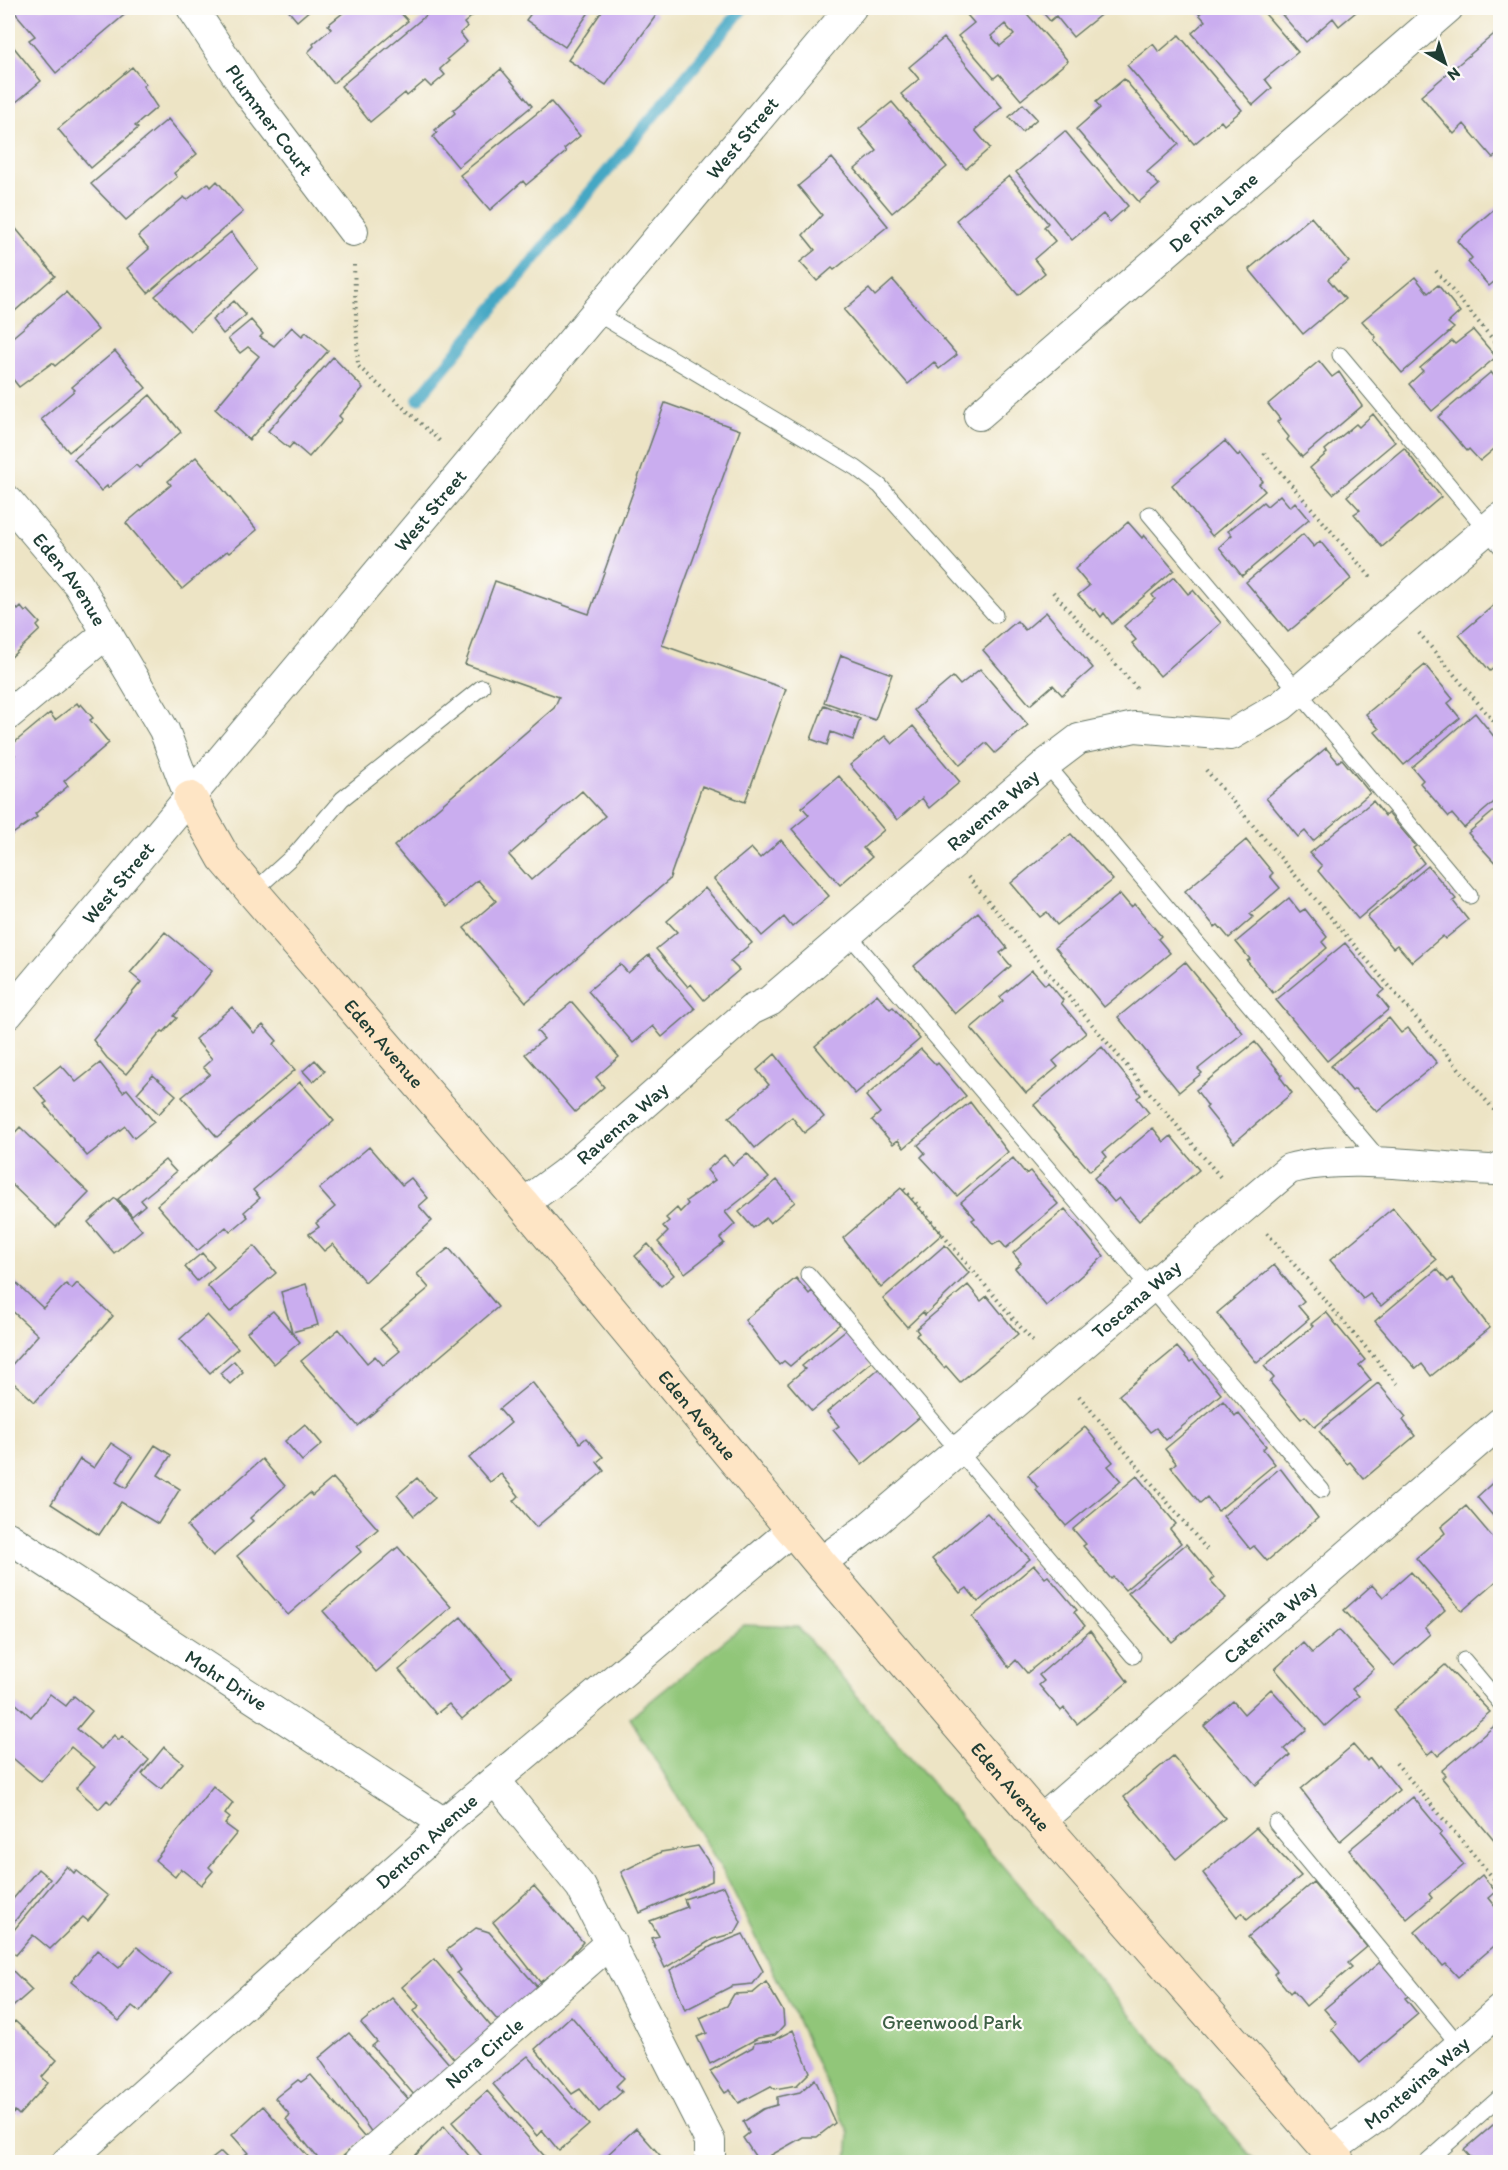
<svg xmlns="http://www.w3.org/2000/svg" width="1508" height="2170" font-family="Itim,sans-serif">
<rect width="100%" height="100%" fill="#fdfcf7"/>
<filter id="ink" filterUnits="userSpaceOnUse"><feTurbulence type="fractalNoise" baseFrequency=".0167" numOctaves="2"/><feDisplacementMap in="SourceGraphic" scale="12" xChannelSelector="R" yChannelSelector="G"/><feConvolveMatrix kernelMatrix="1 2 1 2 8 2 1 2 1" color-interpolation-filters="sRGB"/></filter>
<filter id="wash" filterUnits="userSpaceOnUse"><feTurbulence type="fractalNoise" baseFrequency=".008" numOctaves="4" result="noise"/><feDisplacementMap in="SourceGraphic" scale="24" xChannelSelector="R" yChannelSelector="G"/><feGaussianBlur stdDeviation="1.35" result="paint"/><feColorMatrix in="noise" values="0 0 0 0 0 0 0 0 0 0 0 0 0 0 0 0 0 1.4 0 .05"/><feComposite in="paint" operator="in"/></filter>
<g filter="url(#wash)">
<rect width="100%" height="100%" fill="#ede4c5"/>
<!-- green -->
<path fill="#91c679" stroke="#588256" stroke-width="1.5" d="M744 1625 798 1627 1256 2162H847L849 2134 791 2007 723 1871 630 1718Z"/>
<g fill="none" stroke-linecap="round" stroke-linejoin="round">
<!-- stream -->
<path stroke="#45a7c4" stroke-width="12" d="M418 399 743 8"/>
</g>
<g id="blocks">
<!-- building -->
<path fill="#caadef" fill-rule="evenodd" d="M11 8H126L129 11 56 73 29 40 35 36Z
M286 8H312L297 21Z
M349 8H396L408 21 333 83 308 52 314 46 313 44 331 29 328 25Z
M435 8H451L453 10 456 8H473L477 12 464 23 467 27 460 33 467 42 447 59 449 61 440 69 445 75 431 87 425 81 407 96 405 93 370 122 341 86Z
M535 8H592L565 47 526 20Z
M604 8H656L653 12 657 14 606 85 568 60Z
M961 8H1022L1068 61 1021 100 999 74 994 78 958 36 974 23ZM1005 24 1014 35 1000 46 991 36Z
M1039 8H1109L1073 37 1056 16 1050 21Z
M1207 8H1260L1298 52 1265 79 1272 88 1253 105 1192 33 1205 21 1199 14Z
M1276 8H1352L1356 12 1339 26 1333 18 1306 42Z
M1500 29V160L1496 155 1493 158 1464 124 1454 134 1421 96Z
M1179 35 1242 110 1224 125 1221 121 1194 144 1127 65 1153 44 1159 52Z
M944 38 1002 107 975 130 990 148 966 169 901 94 919 79 909 67Z
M8 40 41 81 8 109Z
M132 67 146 84 143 86 157 107 135 126 138 128 91 168 58 129Z
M501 69 532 106 458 167 433 137 437 133 435 130 455 113 453 110Z
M1124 79 1179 144 1147 172 1159 185 1139 202 1076 129 1100 108 1096 102Z
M551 102 580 136 564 149 566 152 526 185 523 181 490 210 460 175Z
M892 102 947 167 892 213 855 169 877 151 859 129Z
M1023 104 1037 119 1022 132 1009 117Z
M168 119 197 154 174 173 177 177 126 220 91 184Z
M1065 131 1128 206 1110 222 1103 214 1072 240 1016 172Z
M832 158 888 226 834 270 832 268 817 281 800 262 815 250 803 235 822 215 798 186Z
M1009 176 1048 223 1044 227 1055 241 1034 259 1045 273 1018 295 956 220Z
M217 181 243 212 148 293 127 268 149 249 138 236 184 197 187 200 208 183 211 187Z
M1500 204V288L1495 281 1489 286 1468 262 1472 258 1457 241Z
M1311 217 1349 262 1328 279 1345 299 1303 334 1249 269Z
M8 219 55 276 8 317Z
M231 232 258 268 190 331 155 296Z
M1415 277 1428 293 1438 285 1460 312 1448 323 1454 328 1402 373 1374 340 1376 337 1362 321Z
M893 280 957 355 939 369 934 362 908 384 844 310 869 289 875 296Z
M66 292 98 330 55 366 52 363 19 387 8 373V341Z
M234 301 246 315 223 334 212 320Z
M251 320 263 334 260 337 274 346 292 327 302 336 306 332 328 351 249 440 215 409 259 356 248 347 240 353 228 339Z
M1473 330 1496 357 1432 411 1409 384 1423 371 1420 368 1452 341 1455 344Z
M115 351 146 388 69 452 41 419 75 390 72 387Z
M333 357 363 388 339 416 342 419 309 457 293 443 289 448 268 431Z
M1319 361 1332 377 1339 372 1362 406 1302 457 1287 440 1289 437 1277 422 1280 419 1268 404Z
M1491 372 1500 384V444L1480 461 1469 449 1467 451 1438 417Z
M150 395 181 432 139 468 136 465 108 488 107 486 101 491 74 459Z
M665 403 740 430 662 645 786 689 745 802 702 786 669 880 526 1002 464 928 496 901 478 880 446 907 394 846 554 708 559 697 465 664 495 581 589 614ZM582 791 605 816 531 880 509 855Z
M1373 414 1395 442 1333 494 1310 468 1327 453 1325 450 1356 424 1359 427Z
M1225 441 1238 456 1240 453 1263 481 1259 484 1265 491 1212 536 1172 485Z
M1404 448 1441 497 1382 547 1354 514 1360 510 1347 496Z
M196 457 257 530 229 553 227 551 182 589 126 523 171 485 168 481Z
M1280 495 1290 507 1295 502 1309 519 1242 576 1219 547 1232 535 1228 531 1263 502 1267 506Z
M1128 522 1142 538 1144 535 1174 570 1112 624 1104 613 1101 617 1095 609 1093 611 1078 595 1089 586 1075 569Z
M1303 534 1314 547 1320 541 1351 579 1288 632 1246 582Z
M1174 577 1188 594 1193 590 1221 623 1160 676 1132 643 1136 640 1124 626 1155 599 1152 595Z
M8 597 18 610 21 607 25 612 28 610 40 623 37 626 40 630 8 660Z
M1500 600V673L1495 667 1490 671 1459 635Z
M1046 612 1093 668 1062 695 1053 685 1030 705 983 650 1017 621 1025 630Z
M841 655 892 674 875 720 824 702Z
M1425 665 1453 699 1448 703 1460 718 1404 765 1375 732 1379 729 1366 714Z
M980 669 1028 725 995 753 986 743 960 765 914 710 953 677 960 685Z
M77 703 79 706 81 704 93 718 90 720 109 743 64 781 68 786 35 814 37 817 8 837V761L15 755 9 747 50 713 55 720Z
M824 705 860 719 853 740 831 732 827 745 811 739Z
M1475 713 1500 744V797L1464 828 1452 814 1449 817 1420 783 1423 780 1412 767Z
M913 726 960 782 929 808 922 798 897 820 850 765 885 736 892 744Z
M1326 748 1338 762 1342 759 1370 793 1313 841 1305 831 1298 837 1266 798Z
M839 776 884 830 863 848 872 857 840 885 792 829 809 815 802 807Z
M1373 801 1385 816 1388 813 1416 846 1413 848 1424 863 1358 919 1318 871 1322 866 1310 853Z
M1500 806V868L1468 833Z
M1071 834 1113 880 1057 925 1047 912 1040 917 1011 883Z
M781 840 829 896 792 927 784 917 762 936 714 879 751 848 760 858Z
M1246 840 1273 873 1270 876 1280 888 1250 914 1253 917 1229 938 1218 925 1215 927 1185 891Z
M1428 866 1456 899 1453 901 1468 920 1445 939 1443 936 1412 962 1397 945 1393 948 1367 917Z
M705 888 752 943 730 961 739 970 704 1000 691 984 688 987 656 949 677 932 667 921Z
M1120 894 1131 907 1135 904 1161 936 1158 939 1170 953 1104 1007 1055 947Z
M1289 898 1300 912 1305 909 1327 937 1322 942 1327 948 1273 993 1247 961 1250 959 1236 942Z
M978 912 1007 948 1000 953 1011 966 955 1014 914 966Z
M165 932 212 971 174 1016 177 1018 164 1032 162 1031 126 1074 107 1058 93 1040 141 982 130 973Z
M1345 943 1384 990 1378 995 1389 1009 1327 1061 1276 1000Z
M649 955 695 1009 662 1037 653 1026 633 1043 588 991 620 964 628 973Z
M1185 962 1243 1033 1198 1069 1202 1073 1179 1092 1118 1017Z
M1032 970 1045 985 1048 982 1063 1000 1061 1003 1086 1033 1053 1061 1058 1067 1026 1093 971 1028 1003 1001 1000 997Z
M877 994 890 1009 893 1007 920 1039 855 1094 815 1046Z
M572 1002 619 1057 596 1077 604 1087 575 1112 525 1054 544 1039 537 1031Z
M232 1007 254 1033 263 1025 277 1041 273 1044 295 1070 217 1137 182 1097 210 1074 203 1067 212 1059 195 1039Z
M1389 1018 1401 1033 1408 1028 1437 1063 1377 1112 1355 1089 1352 1091 1331 1066Z
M1255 1042 1282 1075 1280 1077 1292 1093 1234 1143 1206 1108 1208 1106 1196 1090Z
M1102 1047 1141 1095 1137 1098 1149 1113 1103 1152 1107 1157 1090 1171 1034 1105Z
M921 1049 936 1065 938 1063 966 1096 904 1148 898 1140 893 1144 872 1120 880 1113 866 1096Z
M775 1054 824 1117 804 1133 792 1117 755 1148 729 1117 769 1085 757 1070Z
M315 1060 325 1071 313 1082 303 1071Z
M100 1063 123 1092 127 1089 154 1122 134 1138 125 1126 87 1156 44 1104 47 1102 34 1087 61 1065 76 1082Z
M153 1075 176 1095 159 1114 137 1093Z
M300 1082 334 1121 253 1190 260 1198 244 1212 248 1217 230 1232 226 1227 197 1251 157 1205Z
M970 1102 1008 1152 957 1196 921 1157 925 1153 918 1145Z
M20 1127 89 1193 56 1227 8 1181V1136L10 1138Z
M1153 1128 1164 1142 1171 1136 1199 1170 1139 1221 1119 1198 1114 1202 1094 1178Z
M369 1147 402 1185 411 1178 428 1198 419 1206 432 1221 365 1282 333 1244 324 1251 309 1234 319 1227 316 1223 335 1207 319 1189Z
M747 1153 769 1178 725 1212 735 1224 720 1238 724 1243 685 1273 658 1242 668 1232 663 1226 669 1221 666 1218 677 1208 680 1212 688 1204 686 1201 715 1180 707 1170 724 1155 733 1165Z
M1013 1158 1026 1174 1030 1171 1058 1204 1006 1248 1000 1241 993 1245 972 1220 975 1218 961 1202Z
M165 1160 176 1172 141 1200 145 1205 132 1216 118 1199Z
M777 1180 795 1202 770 1223 766 1218 753 1228 739 1212Z
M901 1188 942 1234 881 1288 843 1238Z
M115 1198 142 1230 114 1253 88 1222Z
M1393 1208 1436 1260 1381 1306 1370 1294 1363 1299 1330 1260Z
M1065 1209 1104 1256 1046 1306 1015 1268 1021 1263 1013 1253Z
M648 1244 674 1275 661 1286 635 1256Z
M945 1245 969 1273 925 1315 923 1312 907 1327 883 1299Z
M254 1246 276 1273 230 1312 207 1285Z
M449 1248 498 1307 358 1426 301 1361 339 1329 367 1363 375 1356 383 1365 400 1351 380 1329 429 1288 417 1274Z
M202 1253 214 1267 197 1281 185 1267Z
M1274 1265 1304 1301 1298 1306 1309 1319 1257 1363 1217 1313Z
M1437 1269 1448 1282 1452 1278 1490 1328 1431 1376 1422 1364 1416 1369 1375 1321Z
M8 1275 43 1308 66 1284 72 1289 77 1283 113 1316 35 1402 8 1378V1369L38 1335 8 1307Z
M796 1278 809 1294 812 1291 840 1324 790 1366 784 1361 779 1365 745 1320Z
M306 1284 318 1325 292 1332 281 1292Z
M968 1285 981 1301 987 1296 1018 1334 960 1382 946 1366 944 1368 916 1335 919 1333 916 1329Z
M273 1311 300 1342 274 1364 247 1332Z
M1326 1312 1365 1360 1359 1365 1371 1380 1315 1427 1305 1416 1301 1419 1270 1382 1274 1378 1264 1366 1313 1326 1311 1324Z
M207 1315 238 1348 210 1373 180 1339Z
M848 1328 875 1359 812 1411 788 1383 805 1369 802 1366Z
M1177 1347 1190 1362 1193 1360 1221 1394 1166 1440 1156 1428 1150 1432 1119 1395Z
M234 1361 243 1372 230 1384 220 1373Z
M882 1366 920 1417 862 1465 833 1430 839 1426 827 1412Z
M532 1382 580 1443 586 1438 603 1457 597 1462 604 1471 536 1527 514 1501 519 1496 501 1474 490 1482 469 1458 511 1423 499 1409Z
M1378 1383 1406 1417 1403 1420 1415 1436 1364 1479 1350 1462 1347 1464 1319 1431Z
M1223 1401 1235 1416 1238 1413 1266 1446 1263 1449 1275 1464 1218 1511 1207 1497 1200 1503 1171 1467 1176 1463 1165 1449Z
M305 1424 322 1444 302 1461 285 1441Z
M1085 1427 1113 1462 1108 1466 1121 1481 1066 1526 1036 1490 1038 1488 1028 1475Z
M111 1443 132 1457 116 1482 126 1488 155 1445 171 1455 158 1475 180 1489 158 1524 121 1502 99 1535 51 1504 80 1459 94 1468Z
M262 1459 285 1486 250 1518 253 1521 213 1556 187 1526Z
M1280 1468 1318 1518 1267 1561 1254 1546 1250 1549 1223 1516Z
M1137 1476 1176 1524 1170 1529 1181 1543 1125 1590 1113 1577 1111 1579 1083 1546 1086 1544 1073 1529Z
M1500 1476V1524L1477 1497Z
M333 1478 378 1529 357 1547 361 1552 288 1615 237 1556 310 1493 312 1496Z
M417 1478 435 1498 414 1516 397 1495Z
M1466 1506 1500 1546V1578L1462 1611 1416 1558 1445 1533 1441 1527Z
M987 1513 1030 1559 978 1602 967 1588 960 1593 932 1559Z
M1186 1544 1214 1578 1211 1581 1226 1598 1172 1642 1128 1593Z
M398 1547 451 1607 376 1672 323 1611Z
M1034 1565 1045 1578 1048 1576 1077 1610 1074 1612 1085 1626 1027 1673 1016 1660 1009 1667 972 1617Z
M1411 1572 1445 1610 1425 1628 1430 1634 1394 1666 1344 1610 1372 1585 1383 1597Z
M461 1617 512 1677 462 1719 449 1704 436 1714 399 1670Z
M1339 1630 1374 1669 1352 1689 1359 1696 1325 1726 1275 1669 1303 1643 1312 1653Z
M1090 1631 1128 1682 1077 1724 1064 1708 1061 1711 1039 1685 1044 1681 1039 1675Z
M1445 1665 1490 1712 1438 1756 1433 1750 1427 1755 1393 1710Z
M1271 1689 1307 1729 1284 1749 1290 1755 1256 1785 1204 1726 1233 1701 1244 1714Z
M50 1694 66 1706 74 1696 92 1711 77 1729 101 1749 114 1735 119 1740 122 1736 149 1760 111 1804 107 1800 99 1809 76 1788 95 1767 71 1747 41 1782 8 1754V1697L31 1717Z
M1499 1722 1500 1840 1496 1843 1442 1778 1445 1775 1441 1771Z
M1353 1745 1367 1761 1370 1758 1377 1767 1379 1765 1399 1790 1340 1841 1301 1789Z
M164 1747 183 1763 161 1789 142 1774Z
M1173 1756 1225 1818 1176 1859 1124 1797Z
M213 1786 233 1803 225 1814 230 1818 225 1824 237 1833 209 1867 213 1871 201 1885 181 1869 175 1877 155 1860Z
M1413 1797 1442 1832 1439 1835 1464 1865 1429 1894 1432 1898 1407 1919 1349 1850Z
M1256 1828 1301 1876 1247 1920 1242 1913 1237 1917 1203 1873Z
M698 1846 712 1867V1881L640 1913 621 1872 661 1852Z
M67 1866 74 1873 76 1870 108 1896 88 1921 83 1917 50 1949 33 1935 16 1955 8 1948V1937Z
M38 1869 50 1879 8 1929V1905Z
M1482 1875 1496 1892 1489 1898 1500 1912V1941L1458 1977 1446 1964 1443 1966 1415 1932Z
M1313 1882 1367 1947 1348 1963 1352 1967 1306 2006 1293 1990 1290 1993 1274 1974 1277 1971 1248 1937Z
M534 1886 583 1942 560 1968 540 1982 493 1922Z
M724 1886 741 1922 735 1933 713 1939 665 1968 651 1938 659 1936 650 1921 687 1907 684 1899Z
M476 1928 489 1932 541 1991 499 2022 457 1973 461 1970 447 1950Z
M743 1934 763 1971 753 1984 732 1986 685 2010 670 1970 712 1946Z
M137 1947 171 1974 140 2012 132 2006 119 2021 71 1982 97 1950 119 1968Z
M434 1959 494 2030 455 2060 414 2011 419 2006 402 1987Z
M1380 1962 1409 1996 1405 1998 1418 2014 1360 2063 1331 2029 1337 2024 1324 2009Z
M8 1966 32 1990 8 2011Z
M766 1982 783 2011 784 2025 775 2035 758 2038 710 2064 697 2037 707 2033 700 2018 727 2006 734 1994 753 1993Z
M392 1998 451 2066 415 2096 372 2046 377 2042 361 2023Z
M571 2016 624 2078 616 2086 622 2092 599 2112 580 2089 572 2094 535 2049Z
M15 2021 57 2060 42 2077 48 2083 19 2115 15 2111 8 2120V2029Z
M793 2030 810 2072 797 2085 775 2089 771 2086 739 2103 730 2090 725 2093 710 2071 753 2047 754 2043 772 2041Z
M349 2033 412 2103 372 2133 319 2058Z
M528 2056 589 2125 559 2151 542 2130 537 2136 493 2084Z
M311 2075 365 2138 336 2162H321L286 2119 290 2115 275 2098 298 2080 301 2082Z
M815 2079 835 2123 817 2137H803L759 2162 743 2138 749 2133 743 2122 763 2109 777 2105V2097L800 2092Z
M487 2091 547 2159 543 2162H487L452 2122Z
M263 2106 313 2162H247L241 2157 248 2153 232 2135Z
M1500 2119V2162H1475L1464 2150Z
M444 2126 474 2162H411L410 2161Z
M636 2128 666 2162H609L605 2157Z
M221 2152 231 2162H208Z"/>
</g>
</g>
<g filter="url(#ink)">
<use href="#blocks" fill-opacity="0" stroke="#677767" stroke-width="1.5"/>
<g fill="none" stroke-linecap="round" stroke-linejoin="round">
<!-- lane casing -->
<g stroke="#677767" stroke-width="17">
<path id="lane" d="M596 313 856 468 880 486 995 615
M1340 355 1500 546
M1149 514 1470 896
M1046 764 1381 1161
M253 892 296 853 342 799 482 687
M849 935 1322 1490
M808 1274 1133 1656
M1464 1660 1500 1703
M1276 1823 1459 2045
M1427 2162 1500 2097"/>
</g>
<!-- street casing -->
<g stroke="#677767" stroke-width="32">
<g id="street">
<path id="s1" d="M192 8 247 91 353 231"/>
<path id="s2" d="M979 415 1448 8"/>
<path id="s3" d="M8 501 78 584 164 730 190 798"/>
<path d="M8 715 107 633"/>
<path id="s4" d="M8 1014 851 8"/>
<path id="s5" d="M523 1204 565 1173 751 1010 770 1001 1046 764 1079 739 1135 727 1231 735 1281 706 1500 518"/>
<path id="s6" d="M8 1537 444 1823"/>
<path id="s7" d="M820 1563 869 1527 1289 1169C1344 1153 1434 1168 1494 1170L1500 1167"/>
<path d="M495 1780 581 1887 710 2141V2162"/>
<path id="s8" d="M1040 1821 1500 1423"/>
<path id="s9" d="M1329 2151 1380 2115 1500 2010"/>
<path id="s10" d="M67 2162 422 1846 444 1823 793 1529"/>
<path id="s11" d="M359 2162 611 1942"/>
</g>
</g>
<!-- secondary casing -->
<g stroke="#677767" stroke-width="35">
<g id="secondary">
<path id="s12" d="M190 798 224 858 253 892 523 1204 820 1563 1040 1821 1339 2162"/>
</g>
</g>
<!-- path -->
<path stroke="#677767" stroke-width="4" stroke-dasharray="1.5 4.5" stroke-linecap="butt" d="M354 265 358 366 442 443
M1436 271 1500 348
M1264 453 1373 580
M1053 592 1139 691
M1419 633 1500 729
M1206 770 1500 1117
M968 877 1222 1179
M904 1189 1033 1342
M1267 1233 1400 1387
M1079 1396 1209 1552
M1396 1763 1500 1886"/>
<!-- lane -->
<use href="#lane" stroke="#fff" stroke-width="15"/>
<!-- street -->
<use href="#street" stroke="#fff" stroke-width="30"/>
<!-- secondary -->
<use href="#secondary" stroke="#fee5c5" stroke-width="33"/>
</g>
</g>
<g text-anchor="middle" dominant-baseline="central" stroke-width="4.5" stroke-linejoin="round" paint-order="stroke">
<!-- street labels -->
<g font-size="20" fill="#1f3d34" stroke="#fdfcf7">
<text stroke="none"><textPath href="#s1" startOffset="136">Plummer Court</textPath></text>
<text stroke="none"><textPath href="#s4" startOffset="1143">West Street</textPath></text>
<text stroke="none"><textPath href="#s2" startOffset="310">De Pina Lane</textPath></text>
<text stroke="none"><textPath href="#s4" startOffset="657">West Street</textPath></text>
<text stroke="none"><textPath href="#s3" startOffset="100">Eden Avenue</textPath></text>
<text stroke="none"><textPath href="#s5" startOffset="614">Ravenna Way</textPath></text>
<text stroke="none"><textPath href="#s4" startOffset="171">West Street</textPath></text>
<text stroke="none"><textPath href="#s12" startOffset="314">Eden Avenue</textPath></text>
<text stroke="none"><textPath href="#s5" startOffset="128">Ravenna Way</textPath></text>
<text stroke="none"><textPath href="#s7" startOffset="412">Toscana Way</textPath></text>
<text stroke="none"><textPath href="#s12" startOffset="800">Eden Avenue</textPath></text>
<text stroke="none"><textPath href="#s8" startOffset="304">Caterina Way</textPath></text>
<text stroke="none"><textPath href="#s6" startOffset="261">Mohr Drive</textPath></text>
<text stroke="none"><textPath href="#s12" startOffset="1286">Eden Avenue</textPath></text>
<text stroke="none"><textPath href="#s10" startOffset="482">Denton Avenue</textPath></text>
<text stroke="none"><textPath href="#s11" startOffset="166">Nora Circle</textPath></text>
<text stroke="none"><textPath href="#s9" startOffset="111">Montevina Way</textPath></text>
</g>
<!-- park labels -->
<g font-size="20" fill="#3c5f45" stroke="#fdfcf7">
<text x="952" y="2022">Greenwood Park</text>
</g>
</g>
<!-- margin -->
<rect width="1508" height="2170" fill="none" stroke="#fdfcf7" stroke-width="30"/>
<!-- north arrow -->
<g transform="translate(1445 63) rotate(141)" stroke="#fdfcf7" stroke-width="4.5" paint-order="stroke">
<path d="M0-4.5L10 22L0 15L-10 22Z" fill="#1f3d34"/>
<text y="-9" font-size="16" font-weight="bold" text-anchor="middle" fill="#1f3d34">N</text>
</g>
</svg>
